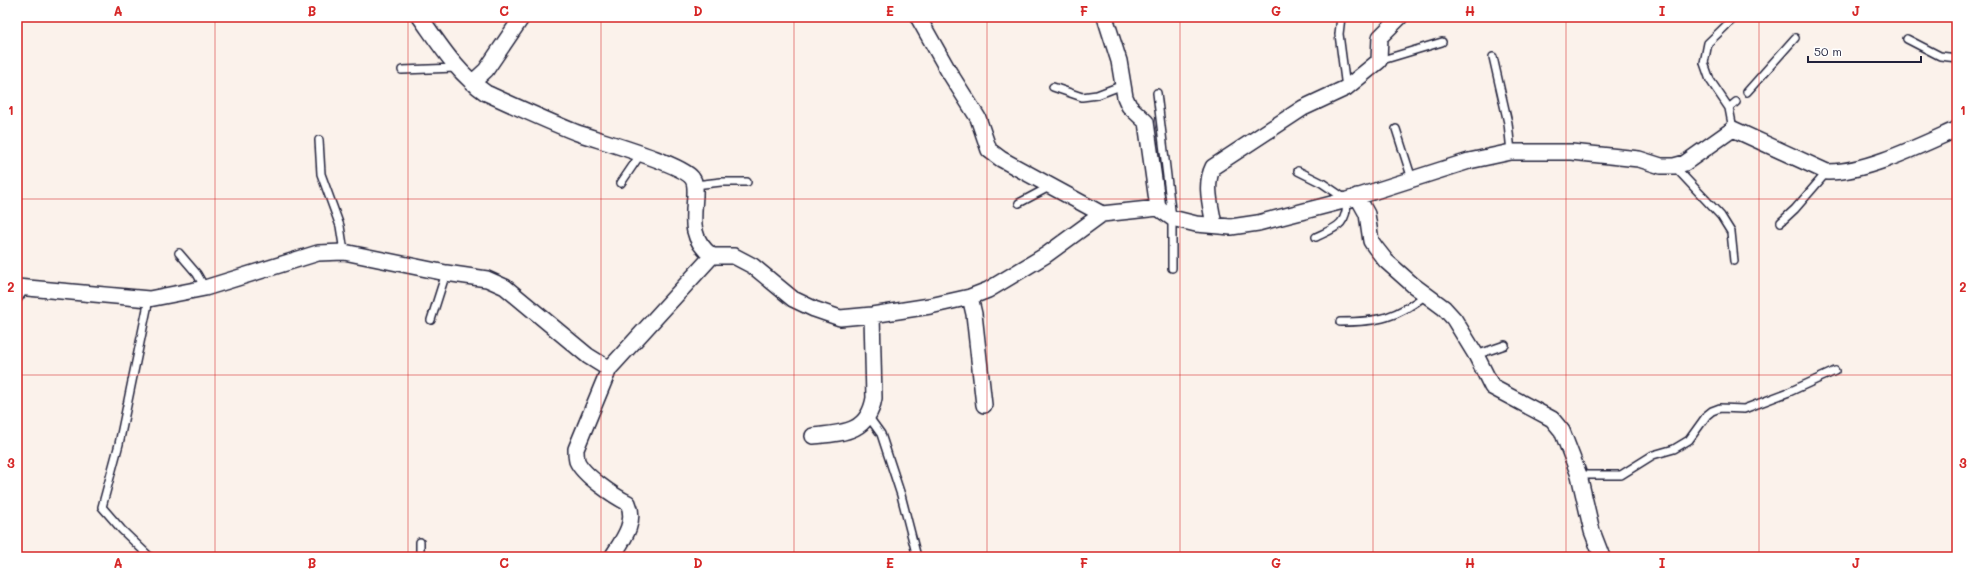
<svg xmlns="http://www.w3.org/2000/svg" width="1974" height="574" font-family="Mali,sans-serif">
<rect width="100%" height="100%" fill="#fbf2eb"/>
<filter id="ink" filterUnits="userSpaceOnUse"><feTurbulence type="fractalNoise" baseFrequency=".025" numOctaves="2"/><feDisplacementMap in="SourceGraphic" scale="8" xChannelSelector="R" yChannelSelector="G"/><feConvolveMatrix kernelMatrix="1 2 1 2 8 2 1 2 1" color-interpolation-filters="sRGB"/></filter>
<g filter="url(#ink)">
<g fill="none" stroke-linecap="round" stroke-linejoin="round">
<!-- service casing -->
<g stroke="#22223b" stroke-width="10">
<path id="service" d="M1341 17 1339 34 1346 88
M1907 39 1940 56 1957 58
M1493 57 1508 123 1511 152
M1379 61 1442 42
M402 70 456 68
M1053 87 1082 97 1097 95 1123 85
M1747 92 1795 38
M1157 93 1172 218V268
M1729 108 1736 102
M1396 129 1412 179
M1733 129 1729 108 1710 80 1704 63 1708 43 1735 17
M319 140 321 174 340 226 344 252
M1674 166 1721 216 1731 232 1734 261
M1298 171 1322 183 1347 200C1347 225 1337 227 1316 237
M621 183 640 155
M695 185 721 182H747
M1019 203 1051 186
M1781 222 1795 209 1827 172
M179 253 197 274 205 288
M149 299 119 444 102 507 122 530 150 557
M17 300 25 289
M431 320 446 273
M1340 322C1378 322 1397 318 1427 294
M1476 355 1505 345
M868 416 881 434 901 495 917 557
M1579 475H1621L1653 455 1674 449 1689 440 1707 415 1712 411 1720 408 1744 409 1789 392 1835 371
M420 542V557"/>
</g>
<!-- minor casing -->
<g stroke="#22223b" stroke-width="18">
<path id="minor" d="M420 17C440 45 457 73 486 93 515 106 545 120 575 132 597 140 681 163 692 178 696 183 695 190 695 196 693 221 690 239 712 256
M918 17 949 72 978 118 989 150 1001 159 1102 214
M1105 17 1119 61 1125 97 1129 106 1146 122 1158 208
M472 83 486 70 522 17
M1357 196 1367 214 1371 241 1375 247 1386 261 1413 285 1444 308 1454 319 1476 355 1492 387 1552 419 1562 431 1579 475 1592 531 1602 557
M1214 225C1211 206 1204 185 1213 167L1303 108 1346 88 1379 61 1380 37 1400 17
M17 287 149 299 205 288 318 253 344 252 446 273 487 279 505 287 588 356 609 369
M970 297 974 314 984 405
M813 436C843 433 868 433 874 398L872 315
M612 557C622 541 637 523 628 503 614 496 583 475 577 461 576 457 576 453 576 449L609 369 712 256H734L753 266 793 299 814 309 840 318 872 315 930 306 970 297 988 290 1046 255 1102 214 1158 208 1172 218 1196 224 1231 227 1258 223 1347 200 1469 161 1511 152H1571L1639 159 1661 166H1674L1685 163 1733 129 1827 172C1865 173 1921 145 1957 129"/>
</g>
<!-- service -->
<use href="#service" stroke="#fff" stroke-width="7"/>
<!-- minor -->
<use href="#minor" stroke="#fff" stroke-width="15"/>
</g>
</g>
<!-- grid -->
<path fill="none" stroke="#d62828" stroke-width="1" stroke-opacity="0.55" d="M215 17V557M408 17V557M601 17V557M794 17V557M987 17V557M1180 17V557M1373 17V557M1566 17V557M1759 17V557M17 199H1957M17 375H1957"/>
<!-- margin -->
<rect width="1974" height="574" fill="none" stroke="#fff" stroke-width="44"/>
<!-- scale -->
<path d="M1808 56v6h113v-6" fill="none" stroke="#22223b" stroke-width="2"/>
<text x="1814" y="56" font-size="12" fill="#22223b" stroke="#ffffff" stroke-width="3" paint-order="stroke">50 m</text>
<rect x="22" y="22" width="1930" height="530" fill="none" stroke="#d62828" stroke-width="1.5"/>
<g font-size="13" text-anchor="middle" font-weight="bold" fill="#d62828">
<text x="118" y="16">A</text>
<text x="312" y="16">B</text>
<text x="504" y="16">C</text>
<text x="698" y="16">D</text>
<text x="890" y="16">E</text>
<text x="1084" y="16">F</text>
<text x="1276" y="16">G</text>
<text x="1470" y="16">H</text>
<text x="1662" y="16">I</text>
<text x="1856" y="16">J</text>
<text x="11" y="115">1</text>
<text x="1963" y="115">1</text>
<text x="11" y="292">2</text>
<text x="1963" y="292">2</text>
<text x="11" y="468">3</text>
<text x="1963" y="468">3</text>
<text x="118" y="568">A</text>
<text x="312" y="568">B</text>
<text x="504" y="568">C</text>
<text x="698" y="568">D</text>
<text x="890" y="568">E</text>
<text x="1084" y="568">F</text>
<text x="1276" y="568">G</text>
<text x="1470" y="568">H</text>
<text x="1662" y="568">I</text>
<text x="1856" y="568">J</text>
</g>
</svg>
